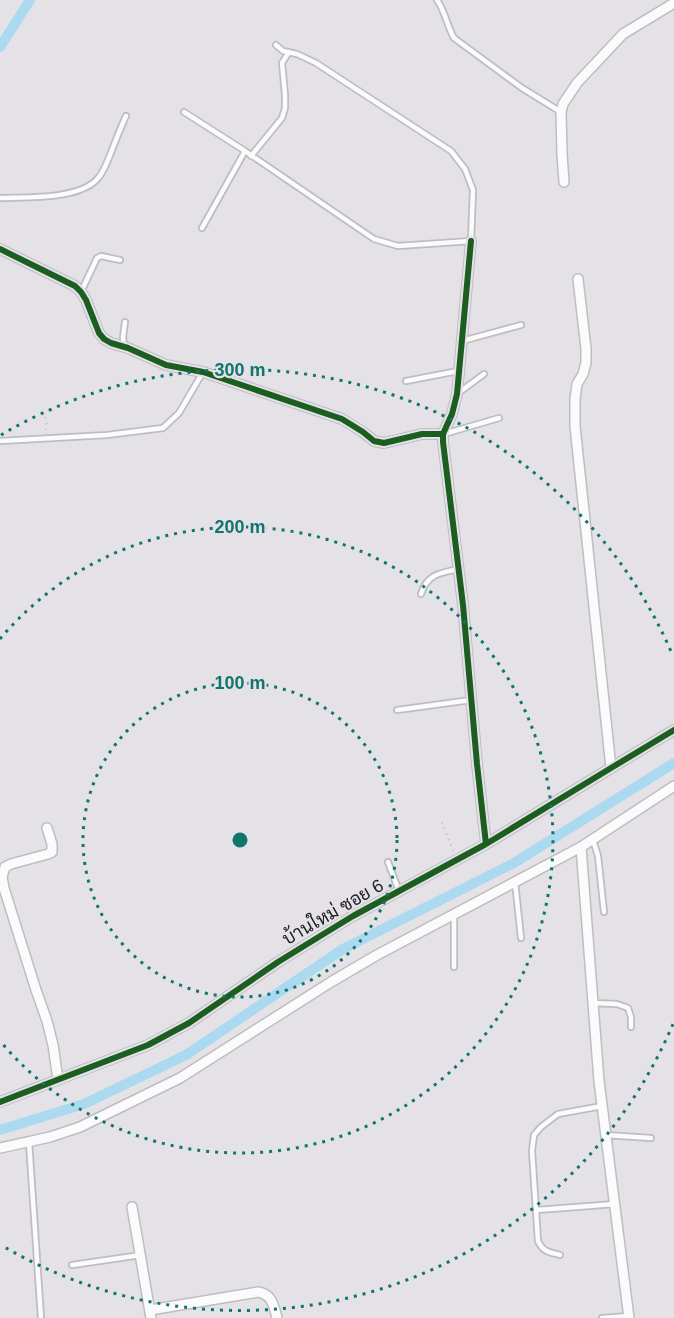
<svg xmlns="http://www.w3.org/2000/svg" width="674" height="1318" font-family="Arial,Sarabun,sans-serif">
<rect width="100%" height="100%" fill="#e4e2e7"/>
<g fill="none" stroke-linecap="round" stroke-linejoin="round">
<!-- canal -->
<path stroke="#abd9f0" stroke-width="10" d="M0 47 30 0
M0 1130 84 1104 186 1055 343 949 514 863 674 763"/>
<!-- service casing -->
<g stroke="#bfbdc1" stroke-width="8">
<path id="service" d="M437 0C445 11 447 26 454 38L522 88 561 112
M184 112 245 151 374 239 398 246 471 241 473 190 465 169 451 151 316 63 297 54 283 51 276 45
M251 156 282 118 285 108V95L282 63 289 52
M0 198C26 197 82 200 99 177 104 171 107 162 110 155 115 142 120 129 126 116
M202 228 245 151
M81 292 97 258 101 256 120 260
M462 341 521 325
M124 347 123 337 125 322
M406 381 458 371
M457 394 484 374
M444 434 499 418
M0 441 107 435 163 428 179 413 203 372
M421 594C427 574 440 573 459 569
M397 710 471 700
M593 840 598 856 604 912
M388 862 399 891
M515 882 521 938
M454 916V967
M592 1003 617 1004 628 1008 631 1017V1027
M606 1135 651 1138
M29 1142 41 1318
M537 1210 615 1204
M560 1255C549 1252 543 1252 538 1241L532 1151 534 1135 541 1127 558 1114 602 1106
M72 1265 141 1255
M602 1318 629 1316"/>
</g>
<!-- minor casing -->
<g stroke="#bfbdc1" stroke-width="12">
<path id="minor" d="M564 182 562 154 561 112 563 104 577 83 623 34 674 3
M471 241 457 394 452 414 443 434V442L463 605 477 764 486 844
M0 249 75 286 81 292 86 300 99 333 104 339 111 343 128 348 166 365 203 372 342 419 363 432 374 441 384 443 422 434H443
M578 279 586 349V363L583 374 577 384 575 399V426L611 768
M47 828 52 844V852L48 854 11 864 5 867 2 877 4 888 36 990 47 1021 53 1045 58 1080
M581 847 599 1081 629 1318
M0 1102 148 1045 189 1023 278 962 317 938 353 916 486 844 611 768 674 730
M0 1148 50 1137 80 1127 180 1078 331 982 377 955 581 847 674 786
M132 1207 151 1318
M150 1310 258 1292C272 1294 274 1306 277 1318"/>
</g>
<!-- path -->
<path stroke="#c3c2c3" stroke-width="2" stroke-dasharray="1.5 4.5" stroke-linecap="butt" d="M45 417 47 425 45 431
M442 822 453 851"/>
<!-- service -->
<use href="#service" stroke="#fbfbfb" stroke-width="4.5"/>
<!-- minor -->
<use href="#minor" stroke="#fbfbfb" stroke-width="9"/>
<!-- cycleway casing -->
<g stroke="#e4e1e8" stroke-width="10">
<path id="cycleway" d="M471 241 457 394 452 414 443 434V442L463 605 477 764 486 844
M0 249 75 286 81 292 86 300 99 333 104 339 111 343 128 348 166 365 203 372 342 419 363 432 374 441 384 443 422 434H443
M0 1102 148 1045 189 1023 278 962 317 938 353 916 486 844 611 768 674 730"/>
</g>
<!-- cycleway -->
<use href="#cycleway" stroke="#1b5e20" stroke-width="6"/>
</g>
<!-- distance rings -->
<g fill="none" stroke="#0f766e" stroke-width="3" stroke-dasharray="3 6">
<circle cx="240" cy="840" r="157"/>
<path d="M0 639A313 313 0 1 1 0 1041"/>
<path d="M673 1024A470 470 0 0 1 1 1245M1 435A470 470 0 0 1 673 656"/>
</g>
<g text-anchor="middle" dominant-baseline="central" stroke-width="4.5" stroke-linejoin="round" paint-order="stroke">
<!-- street labels -->
<g font-size="18" fill="#212023" stroke="#e4e1e8">
<text transform="translate(333 912) rotate(-30)">บ้านใหม่ ซอย 6</text>
</g>
</g>
<circle cx="240" cy="840" r="9" fill="#0f766e" stroke="#e4e1e8" stroke-width="3"/>
<g font-size="18" text-anchor="middle" font-weight="bold" fill="#0f766e" stroke="#e4e1e8" stroke-width="4.5" stroke-linejoin="round" paint-order="stroke">
<text x="240" y="376">300 m</text>
<text x="240" y="533">200 m</text>
<text x="240" y="689">100 m</text>
</g>
</svg>
